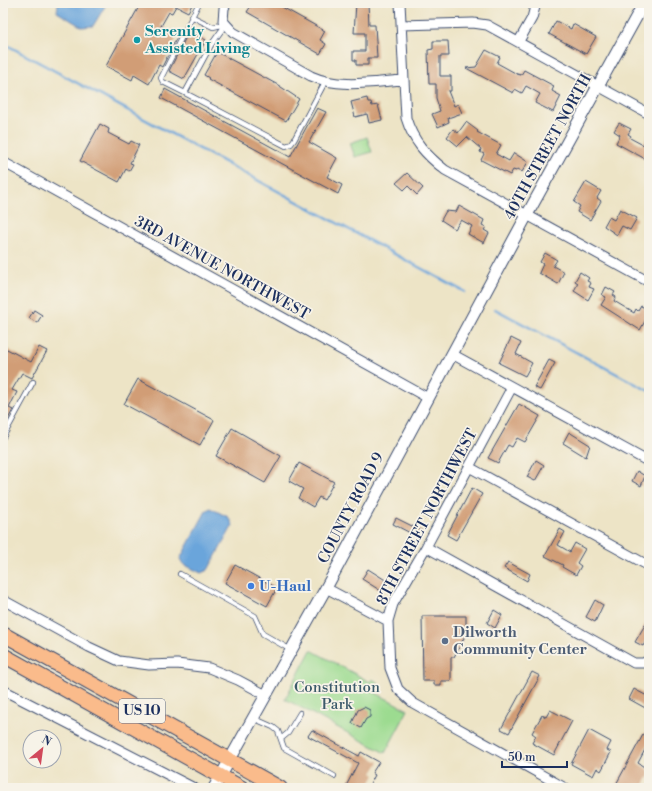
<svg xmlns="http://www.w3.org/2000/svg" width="652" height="791" font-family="'Libre Bodoni',serif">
<rect width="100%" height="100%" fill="#f7f3e8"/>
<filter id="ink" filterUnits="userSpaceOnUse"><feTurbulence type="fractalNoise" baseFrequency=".025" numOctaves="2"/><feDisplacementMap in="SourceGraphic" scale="8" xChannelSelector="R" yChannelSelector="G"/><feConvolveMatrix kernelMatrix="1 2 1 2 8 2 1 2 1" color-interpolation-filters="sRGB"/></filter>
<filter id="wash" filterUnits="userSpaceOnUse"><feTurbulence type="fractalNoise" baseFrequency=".012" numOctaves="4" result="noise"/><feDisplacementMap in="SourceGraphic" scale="16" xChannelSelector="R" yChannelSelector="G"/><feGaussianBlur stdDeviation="0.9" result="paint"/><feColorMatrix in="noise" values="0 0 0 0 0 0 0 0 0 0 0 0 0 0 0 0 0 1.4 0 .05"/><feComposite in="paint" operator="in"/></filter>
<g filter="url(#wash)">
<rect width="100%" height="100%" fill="#ede4c6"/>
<!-- green -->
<path fill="#9cdb90" stroke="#5c8577" d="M367 137 372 152 355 157 350 143Z
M311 650 370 682 372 679 379 683 374 692 408 710 385 753 285 699Z"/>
<!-- water -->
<path fill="#6ba5db" stroke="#436a9c" d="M58 3H107L93 26 82 27 57 12Z
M210 508 228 517 233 525 208 570 201 573 183 564 180 559 206 511Z"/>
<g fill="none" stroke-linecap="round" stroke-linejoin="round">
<!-- stream -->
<path stroke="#6ba5db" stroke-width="2.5" d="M3 43 465 292
M495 309 649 391"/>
</g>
<g id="blocks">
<!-- building -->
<path fill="#d19d76" d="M141 3H193L188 12 176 6 172 13 169 12 161 26 178 35 162 67 159 65 149 84 134 75 132 80 106 66Z
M253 3H285L282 7 325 31 320 40 326 44 320 54 247 12Z
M356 3H368L369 25H375L377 58H368V65H356V60H353V51H365V33H354Z
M556 21 571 29 573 24 596 37 586 54 549 34Z
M189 31 206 40 184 79 169 71Z
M433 41H448L449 56H440V76H451V91H448L454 106 458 104 462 113 448 118 449 122 438 127 432 114 440 111 436 98V84H429L428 50 433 49Z
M486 50 500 57 497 63 517 74 521 75 524 70 554 86 552 91 561 96 553 112 535 103 540 94 526 86 522 93 515 89 513 93 466 68 476 67Z
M217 52 278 85 299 99 286 121 208 79 209 78 204 75Z
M165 89 290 157 317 108 326 112 309 142 337 158 327 177 342 185 338 194 161 98Z
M367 98 368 102H371L372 106 378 105 382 120 369 123 367 114 355 117 351 102Z
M466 122 478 131 477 132 501 145 496 154 509 161 514 153 528 162 522 172 517 169 516 171 513 170 510 175 481 160 484 154 480 152 481 149 467 137 458 146 447 137 453 129 458 133Z
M619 123 631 129 628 134 631 136 630 138 643 145 649 133V161L616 143 620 135 614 131Z
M100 124 109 129 108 133 129 144 131 141 139 145 130 163 133 164 129 171 126 169 119 182 80 161Z
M407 173 423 188 417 195 408 186 404 190 396 183Z
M586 182 601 191 597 198 601 201 590 220 577 212 580 206 574 202Z
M459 206 484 220 482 225 486 227 484 230 489 233 484 243 468 234 472 226 461 220 455 229 441 220 446 211 456 212Z
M620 209 637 218 630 230 622 226 617 235 604 226 609 217 614 220Z
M545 253 557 260 553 266 564 272 558 284 539 273 543 264 540 262Z
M580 272 589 278 587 281 591 283 589 287 594 289 588 300 574 291 578 283 575 281Z
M606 287 615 292 613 295 616 297 614 301 634 313 636 309 638 311 641 306 649 310V314L640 330 601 305 606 297 602 295Z
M34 310 42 315 37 323 29 318Z
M511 338 521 343 516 354 532 363 525 376 499 363Z
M39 347 47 351 32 378 22 373 12 390 17 392 9 408 13 410 3 428V356L7 349 31 362Z
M549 360 555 363 540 390 534 387Z
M138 379 214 420 200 445 124 404Z
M519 404 540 416 525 442 517 438 512 447 508 445 498 463 488 458Z
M232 428 281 456 265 483 216 456Z
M569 432 590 445 586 457 563 443Z
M536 460 544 465 535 481 527 477Z
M299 463 334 482 324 500 319 497 313 507 298 498 303 489 289 481Z
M637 471 645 476 641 486 632 481Z
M472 488 482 494 456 540 447 535Z
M396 518 422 531 418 537 393 524Z
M560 529 565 532 558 545 570 552 575 543 585 549 577 563 581 566 576 575 562 567 563 565 545 556Z
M508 562 530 574 527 581 504 568Z
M235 565 277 588 267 606 225 583Z
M368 569 387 581 381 591 362 579Z
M595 600 603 605 595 622 586 617Z
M494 610 502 615 495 628 487 623Z
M422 616H466V634L454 657H451V681H441V685H434V681H423Z
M649 618V636L643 646 635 642Z
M532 672 540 676 509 733 501 729Z
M634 689 649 697V710L629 699Z
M364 707 370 710V717L366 719 361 728 352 723 358 710Z
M550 710 572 721 554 755 532 743 536 736 532 733 542 715 546 717Z
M312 730 359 756 361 752 379 762 372 773 375 775 368 788H345L358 763 308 736Z
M589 730 611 742 607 750 611 752 606 762 601 771 597 768 593 776 571 764Z
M644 733 649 736V742L638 763 649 770V776L642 788H614Z"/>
</g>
</g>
<g filter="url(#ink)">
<use href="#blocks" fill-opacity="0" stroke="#3a4a6e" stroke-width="1"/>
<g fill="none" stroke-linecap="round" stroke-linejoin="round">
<!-- service casing -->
<g stroke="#3a4a6e" stroke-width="6">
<path id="service" d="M193 17 213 27 226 24
M226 24 211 45 185 93 286 146 291 144 294 140 325 82
M185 93 163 82 161 78 199 3
M3 437 33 382
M180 574 255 616 263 634 291 650
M253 718 273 727 278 731 284 748 334 776
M282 738 288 733 300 713"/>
</g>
<!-- minor casing -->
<g stroke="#3a4a6e" stroke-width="11">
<path id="minor" d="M227 3 224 8 223 21 233 32 311 76C340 89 373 82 404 80
M400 3 406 118C413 141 426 155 445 170L649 282
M401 25 473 23 487 25 649 114
M519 41 532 18 536 3
M3 162 428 398
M452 354 649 462
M512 387 426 547 393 604 388 621 390 668 398 689 413 703 565 788
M469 467 649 566
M426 547 634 663H644L649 659
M326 588 388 621
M3 600 89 647 119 661 149 665 177 664 209 668 238 680 266 695
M3 690 194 788"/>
</g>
<!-- tertiary casing -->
<g stroke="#3a4a6e" stroke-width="13">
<path id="tertiary" d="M214 788 326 588 527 215 644 3"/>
</g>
<!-- primary casing -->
<g stroke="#3a4a6e" stroke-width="16">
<path id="primary" d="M3 634 280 788
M3 655 242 788"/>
</g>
<!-- service -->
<use href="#service" stroke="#fff" stroke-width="4.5"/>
<!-- minor -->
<use href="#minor" stroke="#fff" stroke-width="9"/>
<!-- tertiary -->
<use href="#tertiary" stroke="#fff" stroke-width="11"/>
<!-- primary -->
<use href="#primary" stroke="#fabb8b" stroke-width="14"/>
</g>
</g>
<!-- markers -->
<circle fill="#0f9aa8" stroke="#f7f3e8" stroke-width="1.5" cx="137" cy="40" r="4"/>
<circle fill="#3f7fe0" stroke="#f7f3e8" stroke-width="1.5" cx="251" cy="586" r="4"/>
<circle fill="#5c6f8a" stroke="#f7f3e8" stroke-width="1.5" cx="445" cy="641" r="4"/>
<g text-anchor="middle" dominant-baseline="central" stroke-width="3.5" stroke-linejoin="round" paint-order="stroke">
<!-- shield labels -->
<rect fill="#f7f3e8" stroke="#5d6a87" stroke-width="1" x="119" y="699" width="46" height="24" rx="3"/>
<g font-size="14" font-weight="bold" fill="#1b2f5e">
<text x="142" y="711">US 10</text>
</g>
<!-- culture labels -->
<g font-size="15" font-weight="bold" fill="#0d838f" stroke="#f7f3e8" text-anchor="start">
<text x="145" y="31">Serenity<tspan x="145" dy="17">Assisted Living</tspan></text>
</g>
<!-- street labels -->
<g font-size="15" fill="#1b2f5e" stroke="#f7f3e8">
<text transform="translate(548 147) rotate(-61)">40TH STREET NORTH</text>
<text transform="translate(222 268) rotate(29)">3RD AVENUE NORTHWEST</text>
<text transform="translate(351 508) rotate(-62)">COUNTY ROAD 9</text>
<text transform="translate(427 517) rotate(-62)">8TH STREET NORTHWEST</text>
</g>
<!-- shop labels -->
<g font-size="15" font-weight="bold" fill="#366cbe" stroke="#f7f3e8" text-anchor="start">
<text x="259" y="586">U-Haul</text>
</g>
<!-- service labels -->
<g font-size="15" font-weight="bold" fill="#4e5e75" stroke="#f7f3e8" text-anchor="start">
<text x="453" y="632">Dilworth<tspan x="453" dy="17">Community Center</tspan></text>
</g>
<!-- park labels -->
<g font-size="15" fill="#3b5a6a" stroke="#f7f3e8">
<text x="337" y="687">Constitution<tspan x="337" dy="17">Park</tspan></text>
</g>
</g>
<!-- margin -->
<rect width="652" height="791" fill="none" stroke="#f7f3e8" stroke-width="16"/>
<!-- north arrow -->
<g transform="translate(42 749) rotate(29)"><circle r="19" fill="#f7f3e8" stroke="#9fa5b1"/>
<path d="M0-3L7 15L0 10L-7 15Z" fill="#d1495b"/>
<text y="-6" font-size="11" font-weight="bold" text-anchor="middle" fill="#1b2f5e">N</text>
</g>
<!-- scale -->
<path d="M502 761v6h65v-6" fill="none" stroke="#1b2f5e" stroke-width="2"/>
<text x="508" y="761" font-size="12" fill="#1b2f5e" stroke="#f7f3e8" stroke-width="3" paint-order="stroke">50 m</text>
</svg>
